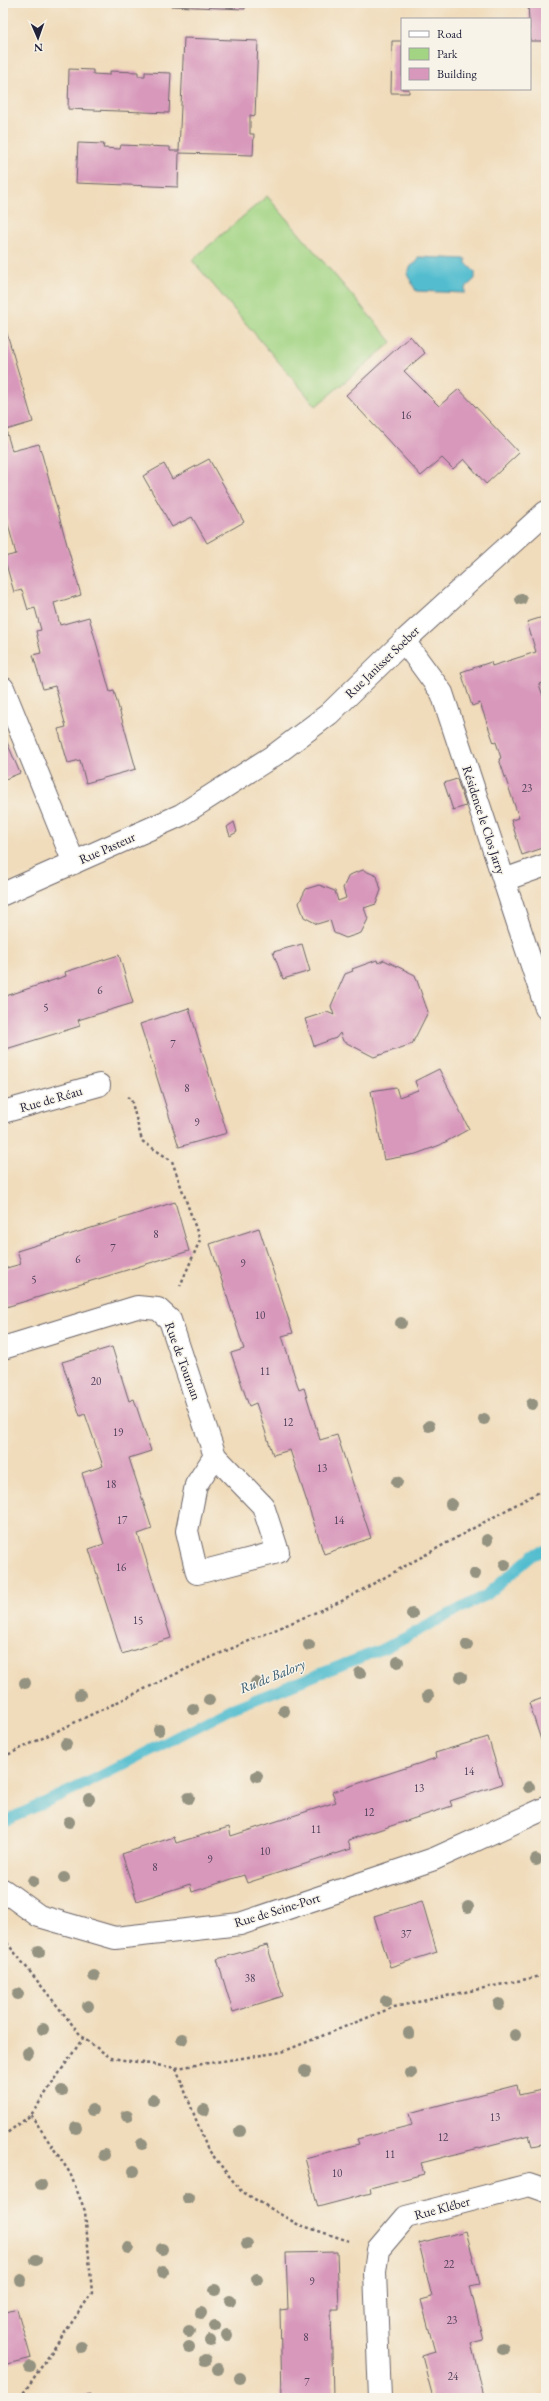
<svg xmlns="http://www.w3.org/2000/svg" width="549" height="2401" font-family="'EB Garamond',serif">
<rect width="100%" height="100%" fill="#f7f3e8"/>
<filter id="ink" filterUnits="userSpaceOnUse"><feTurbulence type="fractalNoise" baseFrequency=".025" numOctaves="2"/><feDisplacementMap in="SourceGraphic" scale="8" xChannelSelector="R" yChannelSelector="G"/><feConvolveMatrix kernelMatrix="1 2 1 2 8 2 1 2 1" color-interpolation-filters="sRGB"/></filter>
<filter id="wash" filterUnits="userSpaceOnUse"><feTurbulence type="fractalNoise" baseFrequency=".012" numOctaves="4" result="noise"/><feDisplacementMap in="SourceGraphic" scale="16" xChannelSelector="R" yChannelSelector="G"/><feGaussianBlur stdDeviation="0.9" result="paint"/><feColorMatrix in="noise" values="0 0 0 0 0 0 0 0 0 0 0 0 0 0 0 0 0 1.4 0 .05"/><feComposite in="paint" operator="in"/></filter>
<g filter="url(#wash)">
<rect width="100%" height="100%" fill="#f0dbba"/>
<!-- green -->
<path fill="#a2d483" stroke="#627b5f" d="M267 196 392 342 316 406 192 260Z"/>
<!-- water -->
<path fill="#53bdcf" stroke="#3a7085" d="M418 257 466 259V263L475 272V279L465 288V293L416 291 407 274 411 266 417 262Z"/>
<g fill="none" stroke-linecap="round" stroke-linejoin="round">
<!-- stream -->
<path stroke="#53bdcf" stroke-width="11" d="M3 1822 97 1778 233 1708 385 1648 488 1594 533 1555 546 1550"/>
</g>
<g id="blocks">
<!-- building -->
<path fill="#d898bb" d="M170 3H245V9L170 6Z
M528 3H546V41H530Z
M184 38 258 41 255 116 250 115V134H254L253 155 179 153 178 187 76 183 78 143 104 144 103 148 120 149 121 145 170 147V151H179Z
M392 41H402V89H409V93H391Z
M69 69 93 70V74L110 75V71L138 72V76H145V72L171 73 169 113 68 109Z
M3 320 33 422 6 430 12 451 39 444 81 595 54 603 60 625 89 617 110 692 114 691 136 769 86 783 80 760 68 763 58 729 66 727 55 686 43 689 33 655 41 653 36 631 41 630 35 608 28 610 22 590 14 592 4 557 16 554 5 513 3 514Z
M410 336 425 353 404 371 439 406 459 389 519 453 486 484 464 459 453 469 442 458 421 476 346 395Z
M209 459 244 522 207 543 192 517 172 527 143 476 164 464 172 479Z
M546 616V682L539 684 546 705V847L522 855 511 820 519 818 499 759 501 758 496 742 494 743 480 703 472 706 461 672 491 662 492 666 536 652 527 622Z
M3 733 20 773 3 780Z
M457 779 466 806 453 810 444 783Z
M234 822 237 832 230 836 227 827Z
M363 870 377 876 381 890 376 904 364 908 368 919 361 933 346 938 334 933 330 920 317 924 304 917 299 903 306 889 319 885 335 891 338 901 346 898 343 888 349 875Z
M302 944 310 971 283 979 273 952Z
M119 955 133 1003 78 1020 80 1026 3 1050V997L66 976 65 972Z
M377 960 378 963 384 960 415 975 428 1012 412 1044 374 1057 343 1041 340 1033 336 1038 314 1046 305 1019 327 1012 334 1015 331 1006 345 974 353 971 352 969Z
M189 1008 227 1133 179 1147 140 1024Z
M439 1069 469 1129 440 1145 416 1154 384 1160 371 1091 396 1087 399 1097 418 1090 415 1081Z
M175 1202 189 1251 3 1308V1269L21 1264 17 1251Z
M259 1228 293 1333 282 1336 299 1390 304 1388 320 1440 337 1435 371 1538 324 1554 290 1450 273 1455 256 1403 249 1406 231 1353 244 1349 210 1244Z
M112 1347 129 1401 134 1399 151 1451 129 1458 152 1529 138 1534 171 1638 122 1654 89 1549 104 1544 82 1473 103 1466 85 1414 80 1416 62 1362Z
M546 1697V1749H544L529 1703Z
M488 1737 502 1784 450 1801 452 1806 348 1840 351 1849 247 1883 244 1875 192 1892 190 1884 137 1901 122 1854 174 1837 176 1843 229 1827 231 1836 336 1802 332 1792 436 1758 435 1753Z
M422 1901 437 1952 390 1967 374 1916Z
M267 1945 283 1996 233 2012 217 1959Z
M517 2085 519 2095 546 2089V2143L532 2146 529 2135 421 2163 424 2174 370 2188 371 2193 318 2207 305 2158 359 2144 357 2139 412 2125 409 2113Z
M466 2231 480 2284 470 2286 483 2340 471 2343 484 2396 433 2398 422 2356 435 2352 421 2300 432 2297 419 2243Z
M337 2252 339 2309H331L333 2398H282L280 2310 288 2309 286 2253Z
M17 2309 31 2358 3 2365V2313Z
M90 2394 91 2398H77V2397Z"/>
</g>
</g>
<g filter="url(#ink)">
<use href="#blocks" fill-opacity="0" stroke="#6a6367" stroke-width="1"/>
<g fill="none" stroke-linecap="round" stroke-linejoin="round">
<!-- minor casing -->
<g stroke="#6a6367" stroke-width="24">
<path id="minor" d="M404 641 442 693 546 1008
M3 688 74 863
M504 880 546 865
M3 894 181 815 276 754 329 714 404 641 546 512
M3 1112 99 1085
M3 1348 137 1307 158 1309 170 1320 215 1456 263 1506 278 1552 197 1573 187 1531 196 1485 215 1456
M3 1890 39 1916 115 1938 240 1924 434 1859 546 1808
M380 2398 375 2272 378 2250 406 2217 529 2185 546 2191"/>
</g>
<!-- path -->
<path stroke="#6a6367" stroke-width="2.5" stroke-dasharray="3 3" stroke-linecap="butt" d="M127 1097 131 1099 142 1141 172 1161 200 1240 180 1286
M3 1757 205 1660 342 1601 546 1488
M3 1938 83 2038 111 2058 176 2068 282 2052 394 2007 546 1975
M176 2068 207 2148 241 2191 297 2224 349 2241
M3 2136 31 2115 83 2038
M20 2398 92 2293 85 2211 70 2173 31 2115"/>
<!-- minor -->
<use href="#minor" stroke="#fff" stroke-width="22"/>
</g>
<!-- trees -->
<g fill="#949280">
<circle cx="521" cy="599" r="6"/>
<circle cx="401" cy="1323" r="6"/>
<circle cx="532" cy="1404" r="6"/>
<circle cx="484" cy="1419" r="6"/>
<circle cx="429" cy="1426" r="6"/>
<circle cx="397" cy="1482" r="6"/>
<circle cx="451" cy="1504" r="6"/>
<circle cx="487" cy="1540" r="6"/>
<circle cx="505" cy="1565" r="6"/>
<circle cx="475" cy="1574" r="6"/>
<circle cx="412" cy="1614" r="6"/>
<circle cx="309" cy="1645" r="6"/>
<circle cx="467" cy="1645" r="6"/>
<circle cx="398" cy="1662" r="6"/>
<circle cx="360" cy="1673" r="6"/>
<circle cx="461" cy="1677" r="6"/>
<circle cx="25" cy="1683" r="6"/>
<circle cx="256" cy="1683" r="6"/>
<circle cx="80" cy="1695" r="6"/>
<circle cx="428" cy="1696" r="6"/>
<circle cx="209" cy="1700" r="6"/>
<circle cx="193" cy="1709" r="6"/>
<circle cx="284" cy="1711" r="6"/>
<circle cx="159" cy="1730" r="6"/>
<circle cx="66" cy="1744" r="6"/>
<circle cx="257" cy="1776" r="6"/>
<circle cx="529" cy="1787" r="6"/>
<circle cx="189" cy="1798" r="6"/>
<circle cx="89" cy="1799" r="6"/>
<circle cx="69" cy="1822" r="6"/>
<circle cx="536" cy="1860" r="6"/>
<circle cx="64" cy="1878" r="6"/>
<circle cx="33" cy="1881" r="6"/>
<circle cx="468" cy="1907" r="6"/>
<circle cx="39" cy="1952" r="6"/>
<circle cx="94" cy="1976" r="6"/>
<circle cx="18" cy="1994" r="6"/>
<circle cx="386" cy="2001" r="6"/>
<circle cx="499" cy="2004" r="6"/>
<circle cx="88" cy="2006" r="6"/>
<circle cx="43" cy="2029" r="6"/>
<circle cx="409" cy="2033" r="6"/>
<circle cx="515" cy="2035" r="6"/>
<circle cx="182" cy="2039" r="6"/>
<circle cx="28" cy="2053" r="6"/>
<circle cx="305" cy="2071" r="6"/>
<circle cx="411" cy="2073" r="6"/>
<circle cx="62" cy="2091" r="6"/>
<circle cx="153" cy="2100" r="6"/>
<circle cx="92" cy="2110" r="6"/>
<circle cx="204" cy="2110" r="6"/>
<circle cx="127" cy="2116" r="6"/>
<circle cx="76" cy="2128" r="6"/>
<circle cx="240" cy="2131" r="6"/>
<circle cx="142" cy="2144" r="6"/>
<circle cx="104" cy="2155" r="6"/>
<circle cx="134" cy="2171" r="6"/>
<circle cx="41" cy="2185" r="6"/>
<circle cx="188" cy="2198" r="6"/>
<circle cx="247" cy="2244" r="6"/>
<circle cx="128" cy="2248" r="6"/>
<circle cx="162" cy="2249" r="6"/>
<circle cx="36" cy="2260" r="6"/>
<circle cx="163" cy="2272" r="6"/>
<circle cx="257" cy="2279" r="6"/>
<circle cx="21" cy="2280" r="6"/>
<circle cx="215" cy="2290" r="6"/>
<circle cx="230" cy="2301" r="6"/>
<circle cx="201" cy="2313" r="6"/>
<circle cx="215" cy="2326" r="6"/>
<circle cx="189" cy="2331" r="6"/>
<circle cx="227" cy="2335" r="6"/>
<circle cx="210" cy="2341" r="6"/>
<circle cx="81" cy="2347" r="6"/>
<circle cx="189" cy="2347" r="6"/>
<circle cx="503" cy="2349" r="6"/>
<circle cx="205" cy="2360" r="6"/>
<circle cx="30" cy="2367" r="6"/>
<circle cx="218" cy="2369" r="6"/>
<circle cx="240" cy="2378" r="6"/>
</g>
</g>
<g text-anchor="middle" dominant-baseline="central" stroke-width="3" stroke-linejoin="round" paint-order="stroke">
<!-- number labels -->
<g font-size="11" fill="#50405b">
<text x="406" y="415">16</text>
<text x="527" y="788">23</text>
<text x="100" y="990">6</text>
<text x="46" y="1007">5</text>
<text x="173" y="1044">7</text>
<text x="187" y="1088">8</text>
<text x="197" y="1122">9</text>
<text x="156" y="1234">8</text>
<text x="113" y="1248">7</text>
<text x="78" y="1259">6</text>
<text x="243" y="1263">9</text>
<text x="34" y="1279">5</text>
<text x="260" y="1315">10</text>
<text x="265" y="1371">11</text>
<text x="96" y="1381">20</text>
<text x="288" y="1422">12</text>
<text x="118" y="1432">19</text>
<text x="322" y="1468">13</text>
<text x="111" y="1484">18</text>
<text x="122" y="1520">17</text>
<text x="339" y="1520">14</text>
<text x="121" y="1567">16</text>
<text x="138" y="1620">15</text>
<text x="469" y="1771">14</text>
<text x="419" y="1788">13</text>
<text x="369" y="1812">12</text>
<text x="316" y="1829">11</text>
<text x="265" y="1851">10</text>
<text x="210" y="1859">9</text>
<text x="155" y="1867">8</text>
<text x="406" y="1934">37</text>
<text x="250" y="1978">38</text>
<text x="495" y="2117">13</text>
<text x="443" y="2137">12</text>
<text x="390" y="2154">11</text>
<text x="337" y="2173">10</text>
<text x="449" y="2264">22</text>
<text x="312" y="2281">9</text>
<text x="452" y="2320">23</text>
<text x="306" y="2337">8</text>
<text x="453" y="2376">24</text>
<text x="307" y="2382">7</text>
</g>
<!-- street labels -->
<g font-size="13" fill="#22223b" stroke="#f7f3e8">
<text transform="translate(382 662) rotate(-44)">Rue Janisset Soeber</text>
<text transform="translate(484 820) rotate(72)">Résidence le Clos Jarry</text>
<text transform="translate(107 848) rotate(-24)">Rue Pasteur</text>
<text transform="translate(51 1099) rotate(-16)">Rue de Réau</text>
<text transform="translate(183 1361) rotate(70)">Rue de Tournan</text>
<text transform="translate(277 1910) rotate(-17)">Rue de Seine-Port</text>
<text transform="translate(442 2208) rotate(-15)">Rue Kléber</text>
</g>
<!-- water labels -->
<g font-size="14" font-style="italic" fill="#33586f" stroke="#f7f3e8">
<text transform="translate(272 1676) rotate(-22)">Ru de Balory</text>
</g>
</g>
<!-- margin -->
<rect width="549" height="2401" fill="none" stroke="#f7f3e8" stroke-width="16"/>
<!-- legend -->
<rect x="401" y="18" width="130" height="72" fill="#f7f3e8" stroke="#a29fa3"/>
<rect x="409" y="31" width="20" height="6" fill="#ffffff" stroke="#a29fa3"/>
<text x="437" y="38" font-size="12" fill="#22223b">Road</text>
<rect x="409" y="48" width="20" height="12" fill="#a2d483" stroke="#a29fa3"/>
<text x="437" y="58" font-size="12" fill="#22223b">Park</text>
<rect x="409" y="68" width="20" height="12" fill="#d898bb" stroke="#a29fa3"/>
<text x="437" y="78" font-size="12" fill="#22223b">Building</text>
<!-- north arrow -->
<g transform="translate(38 38) rotate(178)" stroke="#f7f3e8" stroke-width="3" paint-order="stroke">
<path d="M0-3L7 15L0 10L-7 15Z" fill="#22223b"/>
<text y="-6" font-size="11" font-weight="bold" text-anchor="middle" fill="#22223b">N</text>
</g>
</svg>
